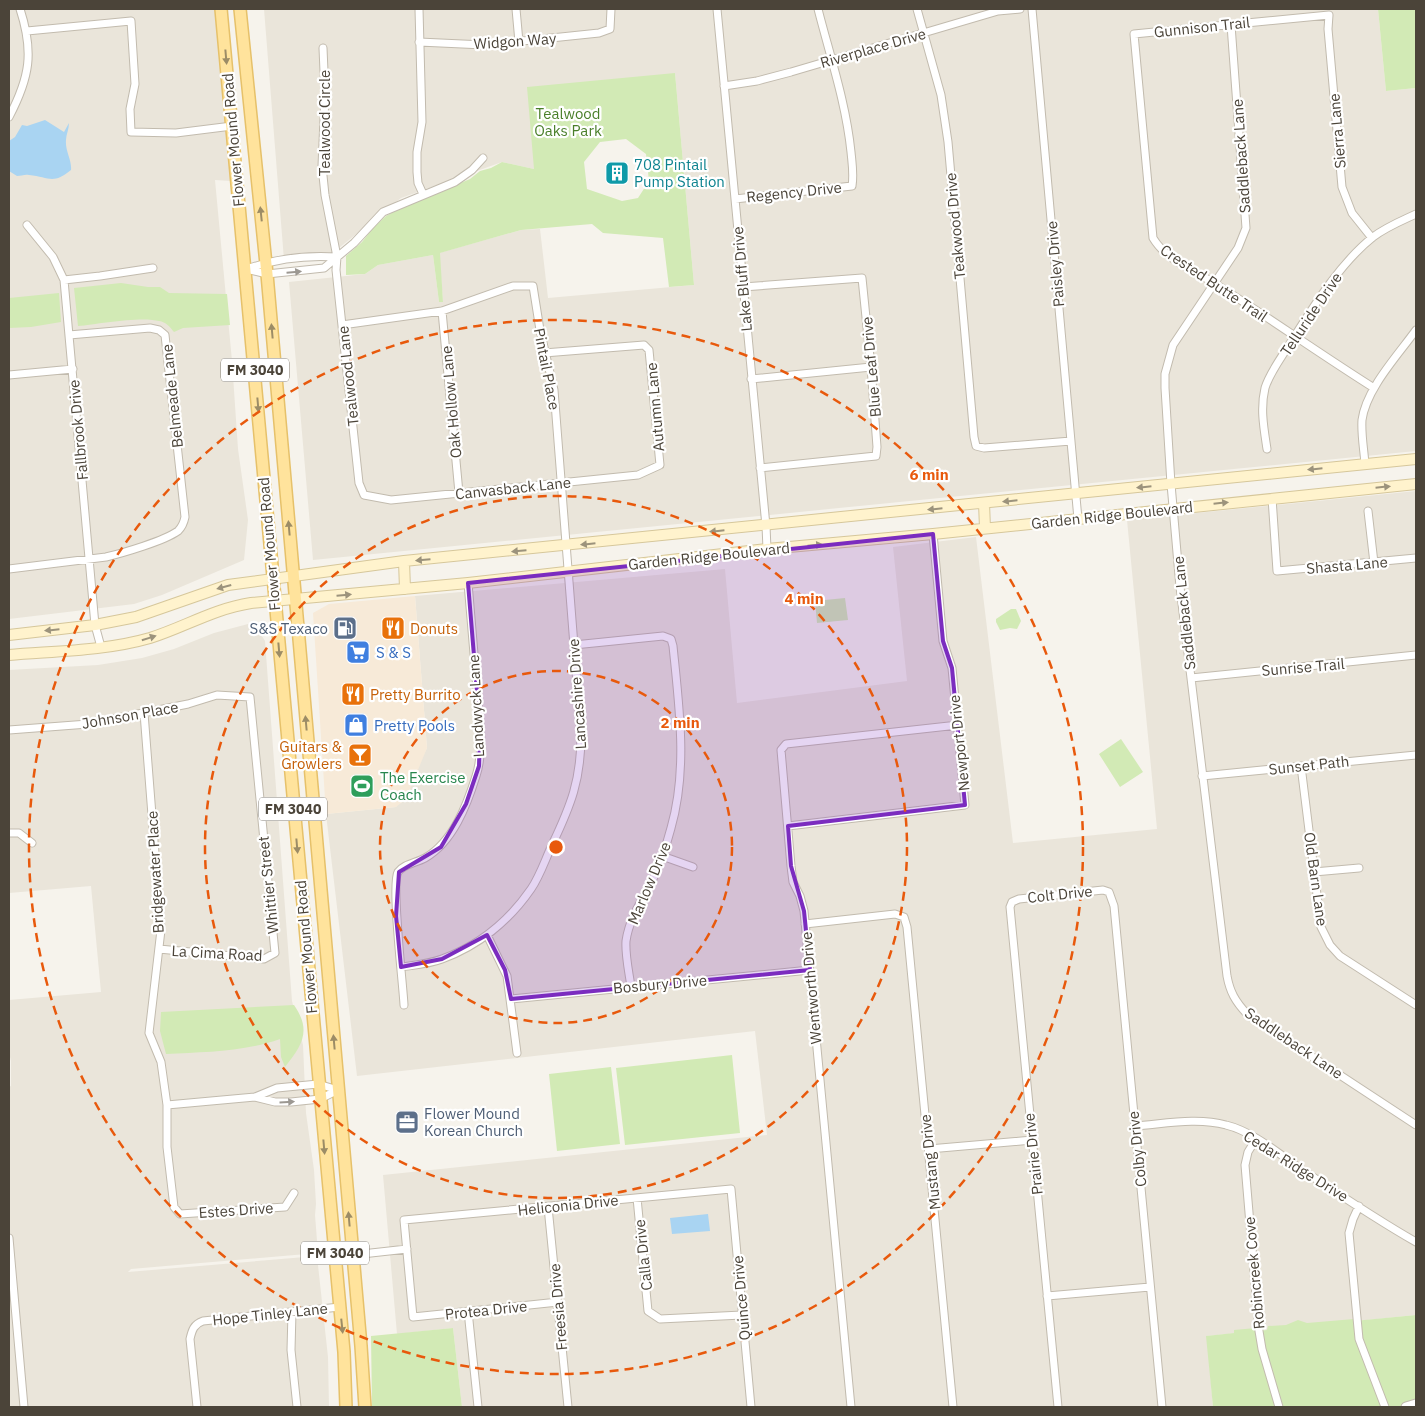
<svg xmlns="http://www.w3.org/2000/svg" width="1425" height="1416" font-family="'IBM Plex Sans',sans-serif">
<rect width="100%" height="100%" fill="#f6f3ec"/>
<!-- residential -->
<path fill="#eae5da" d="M9 9H216L231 181 215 180 232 361 238 449 248 520 244 560 162 595 134 604 9 619Z
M264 9H1378L1386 91 1416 88V451L313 560 289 282 365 274 378 265 433 255 439 302 443 301 439 253 521 230 540 229 548 298 694 285 675 73 534 169 502 162 401 198 329 256 284 260Z
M1416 491V1315L1207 1336 1213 1407H462L453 1328 397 1334 383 1175 767 1135 755 1031 357 1076 326 814 396 807 427 748 415 596 725 569 737 703 907 681 893 547 976 537 1013 843 1157 829 1127 520Z
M248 624 257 628 265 641 292 1001 303 1045 306 1113 314 1170 316 1204 315 1215 318 1253 131 1269 128 1272 317 1256 328 1357 329 1407H9V1087L11 1086V1061L9 1053V1000L101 992 91 886 9 893V670L98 665 142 658 174 649 214 633Z"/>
<!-- commercial -->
<path fill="#f7ead8" d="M415 596 427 748 406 799 396 807 326 814 313 613 329 604Z"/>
<!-- green -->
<path fill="#d2eab5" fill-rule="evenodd" d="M1378 9H1416V88L1386 91Z
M675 73 694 285 669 287 663 238 603 233 592 224 521 230 440 253 443 302H439L433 255 378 265 365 274 346 275V256L362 242 373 228 386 216 405 206 470 179 480 171 491 168 502 162 534 169 527 87ZM626 139 646 154 649 181 638 198 622 201 587 189 584 162 600 142Z
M121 283 148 287H160L169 293 227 294 230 325 183 328 174 332C170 327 166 322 159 321 142 316 97 324 78 326L74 288Z
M59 293 61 322 31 327 9 328V298Z
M845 598 848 620 817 623 815 601Z
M1011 609H1016L1021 621 1017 629 1010 628 1000 630 996 622V619Z
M1121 739 1143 772 1120 787 1099 754Z
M294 1005C312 1031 302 1045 285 1067L281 1057 280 1039C244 1052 204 1052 166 1054L160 1031 161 1012Z
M732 1055 740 1133 625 1145 616 1068Z
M611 1067 620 1144 557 1151 549 1074Z
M1416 1315V1407H1213L1206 1336 1234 1333V1330L1256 1328 1257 1331 1267 1330 1268 1326 1286 1325 1298 1320 1307 1323 1354 1319V1321Z
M453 1328 462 1407H372L371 1336Z"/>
<!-- water -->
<path fill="#a9d4f2" d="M45 120 64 132 69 123C69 129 66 135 66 140 65 151 72 160 71 170 53 185 49 177 29 175 25 174 21 176 17 176L9 171V141L15 137 22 125 27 126Z
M708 1214 710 1231 672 1234 670 1218Z"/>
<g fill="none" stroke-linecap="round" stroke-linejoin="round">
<!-- minor casing -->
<g stroke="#c2bbae" stroke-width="9">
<path id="minor" d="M419 9 422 122 417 152V172L418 183 423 194
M516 9 519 42
M717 9 766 526 767 549
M917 9 941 95 948 142 974 437 976 446 984 448 1071 441
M1032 9 1078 519
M1231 25 1246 228 1238 248 1173 345 1165 374V388L1171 484 1180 587 1227 976C1230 992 1235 1001 1247 1014L1416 1125
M27 31 131 21 135 84 130 109 131 132 176 133 232 126
M419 42 484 45 599 33 610 29 611 9
M323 48 325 95 322 166 325 195 337 257 336 270 359 483 364 495 391 500 638 475 660 465 649 350 644 345 544 353
M724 86 757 81 791 72 998 11 1020 9
M9 117C30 77 34 52 20 9
M735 199 852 186C854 174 852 163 851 152 846 103 830 56 818 9
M27 225 53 257 64 280 95 625 101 647
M1372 238 1352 213 1342 187 1328 29 1329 15 1134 34 1153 238C1166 260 1193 270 1214 283 1268 317 1320 354 1374 388
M246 269 267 274 324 268 354 243 383 212 455 182 472 170 483 158
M247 269C275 259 308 255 337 257
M64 280 100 276 153 268
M743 287 862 278 871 367 877 447 876 456 760 468
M442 311 459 493
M342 325 442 311 513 286H533L540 330 554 390 581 735C581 780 571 805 552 845 545 860 540 876 531 889 509 921 478 946 442 959 429 964 415 965 401 967
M9 375 73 369
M751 379 871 367
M1267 449C1264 429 1260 409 1265 388 1269 374 1281 358 1289 345 1312 309 1339 264 1373 237 1386 227 1401 221 1416 214
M1365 464C1364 450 1361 434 1362 420 1366 389 1398 355 1416 330
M1272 498 1277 571 1416 558
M1368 511 1374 563
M9 569 106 557C123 553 164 541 178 531 182 527 184 522 185 517L165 335 159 330 150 328 69 335
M574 645 663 636 671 639 673 646C679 706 688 769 671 828 666 847 659 868 650 885 640 903 629 920 626 941 625 955 629 972 631 987
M1191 678 1416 655
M144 713 161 930 149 1033 161 1062 167 1105V1147L174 1207 180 1214 285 1207 294 1193
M9 730 88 724 188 704 217 695 250 697 275 953 264 959 159 949
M1301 766 1321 927 1330 945 1340 956 1416 1005
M1202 776 1416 755
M788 826 965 805 952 668 943 641 933 534
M9 833H19L32 843
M662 856 693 867
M1314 872 1359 868
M805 924 895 914 904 917 907 927 953 1407
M487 935 507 976 517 1053
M511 999 810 970
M404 1005C403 984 391 884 398 872 404 864 416 863 425 858 453 842 467 805 476 776 485 748 479 718 477 689 474 654 471 619 468 583
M167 1105 255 1097 277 1088 318 1084 338 1090 320 1099 291 1102H275L255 1097
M1135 1126C1164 1124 1197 1117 1226 1125 1255 1132 1282 1157 1307 1173 1343 1197 1379 1221 1416 1242
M1256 1139 1248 1152 1245 1165 1259 1331 1262 1349 1279 1407
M929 1149 1032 1140
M637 1198 648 1311 660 1319 742 1315
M1359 1206 1353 1219 1349 1233 1359 1339 1385 1407
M548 1207 568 1407
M9 1238 24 1407
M353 1255 407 1249
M1047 1296 1150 1287
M558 1302 413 1317 404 1220 731 1189 751 1407
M468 1311 478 1407
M292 1312 291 1350 297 1407
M197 1407 190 1339C192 1330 194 1324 203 1321L340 1307
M851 1407 804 911 800 896 793 882 791 866 781 750 786 744 958 725
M1058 1407 1010 907 1012 902 1019 899 1103 890 1109 892 1114 906 1162 1407"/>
</g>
<!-- tertiary casing -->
<g stroke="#c2bbae" stroke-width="11">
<path id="tertiary" d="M1406 1407 1416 1404"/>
</g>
<!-- secondary casing -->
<g stroke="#d6c79b" stroke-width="12">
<path id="secondary" d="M984 503 985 528
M404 561 405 589
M9 635 95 625 136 617 228 585 404 561 1416 459
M9 655C55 651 105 651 150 638 185 627 213 609 251 603L468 583 767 549 933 534 1416 484"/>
</g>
<!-- primary casing -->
<g stroke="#e6c16a" stroke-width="14">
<path id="primary" d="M221 9C263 456 301 904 344 1352L346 1407
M240 9 267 274 361 1346 365 1407"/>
</g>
<!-- minor -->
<use href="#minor" stroke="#fff" stroke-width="7"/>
<!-- tertiary -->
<use href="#tertiary" stroke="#fff" stroke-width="9"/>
<!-- secondary -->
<use href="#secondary" stroke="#fff3cd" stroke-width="10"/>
<!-- primary -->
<use href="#primary" stroke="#ffe39c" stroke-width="11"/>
</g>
<!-- one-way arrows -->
<defs><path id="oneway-solid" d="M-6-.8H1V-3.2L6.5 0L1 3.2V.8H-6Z" transform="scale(1.25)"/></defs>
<g fill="#9c8c66">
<use href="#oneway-solid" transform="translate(226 57) rotate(85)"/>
<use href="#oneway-solid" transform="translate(261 214) rotate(-96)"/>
<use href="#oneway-solid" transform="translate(272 331) rotate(-95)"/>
<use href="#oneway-solid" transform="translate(258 405) rotate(85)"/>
<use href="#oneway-solid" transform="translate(289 528) rotate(-95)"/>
<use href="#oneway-solid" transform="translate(279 650) rotate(85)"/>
<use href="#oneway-solid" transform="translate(306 723) rotate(-95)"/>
<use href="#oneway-solid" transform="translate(297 846) rotate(85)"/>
<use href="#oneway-solid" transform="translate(334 1042) rotate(-95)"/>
<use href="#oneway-solid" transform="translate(324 1147) rotate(85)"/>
<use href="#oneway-solid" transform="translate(349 1219) rotate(-95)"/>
<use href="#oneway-solid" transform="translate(342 1326) rotate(84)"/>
</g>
<g fill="#9c9892">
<use href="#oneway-solid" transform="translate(294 272) rotate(-5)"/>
<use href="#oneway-solid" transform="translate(287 1102) rotate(-3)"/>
</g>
<g fill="#9c937c">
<use href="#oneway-solid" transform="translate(1315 469) rotate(174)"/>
<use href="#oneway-solid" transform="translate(1144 487) rotate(174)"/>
<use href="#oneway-solid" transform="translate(1383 487) rotate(-6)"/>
<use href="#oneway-solid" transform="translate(1010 501) rotate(174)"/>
<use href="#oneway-solid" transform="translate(1221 503) rotate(-6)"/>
<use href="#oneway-solid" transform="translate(935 509) rotate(174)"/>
<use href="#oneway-solid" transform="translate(717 531) rotate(174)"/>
<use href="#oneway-solid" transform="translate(588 544) rotate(174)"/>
<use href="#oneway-solid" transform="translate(815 545) rotate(-5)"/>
<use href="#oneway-solid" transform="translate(519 551) rotate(175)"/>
<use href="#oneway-solid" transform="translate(423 560) rotate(175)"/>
<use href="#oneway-solid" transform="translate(224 587) rotate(165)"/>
<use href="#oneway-solid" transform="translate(344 595) rotate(-5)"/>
<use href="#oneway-solid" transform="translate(52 630) rotate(174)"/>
<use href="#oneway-solid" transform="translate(149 638) rotate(-17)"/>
</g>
<!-- marked area -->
<path fill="#7b2cbf" fill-opacity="0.2" stroke="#7b2cbf" stroke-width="4" stroke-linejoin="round" d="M933 534 943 641 952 668 965 805 788 826 791 866 804 911 810 970 511 999 505 970 487 935 442 959 401 967 396 916 399 872 441 847 466 804 479 766 480 729 468 583Z"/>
<!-- distance rings -->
<g fill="none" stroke="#e8590c" stroke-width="2.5" stroke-dasharray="9 6">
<circle cx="556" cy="847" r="176"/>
<circle cx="556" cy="847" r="351"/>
<circle cx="556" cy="847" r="527"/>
</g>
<!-- icons -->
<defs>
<g id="building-square" transform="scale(1.25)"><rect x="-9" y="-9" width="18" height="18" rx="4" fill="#0f9aa8" stroke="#fff"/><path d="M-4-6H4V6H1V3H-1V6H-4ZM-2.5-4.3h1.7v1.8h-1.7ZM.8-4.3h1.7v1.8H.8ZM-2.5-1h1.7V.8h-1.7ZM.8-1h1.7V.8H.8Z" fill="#fff"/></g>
<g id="fuel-square" transform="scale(1.25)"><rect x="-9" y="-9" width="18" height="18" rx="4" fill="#5c6f8a" stroke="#fff"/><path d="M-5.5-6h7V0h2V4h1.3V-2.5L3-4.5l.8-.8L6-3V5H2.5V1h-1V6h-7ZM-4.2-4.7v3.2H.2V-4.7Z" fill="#fff"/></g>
<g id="restaurant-square" transform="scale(1.25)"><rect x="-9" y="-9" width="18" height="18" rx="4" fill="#e8710a" stroke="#fff"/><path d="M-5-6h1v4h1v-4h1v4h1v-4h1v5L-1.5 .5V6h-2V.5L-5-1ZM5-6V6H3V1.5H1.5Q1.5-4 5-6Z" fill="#fff"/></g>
<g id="supermarket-square" transform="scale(1.25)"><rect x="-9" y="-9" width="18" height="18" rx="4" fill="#3f7fe0" stroke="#fff"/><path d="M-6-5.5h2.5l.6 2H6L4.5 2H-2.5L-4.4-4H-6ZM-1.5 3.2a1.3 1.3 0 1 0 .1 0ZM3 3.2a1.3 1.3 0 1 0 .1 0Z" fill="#fff"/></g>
<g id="shop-square" transform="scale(1.25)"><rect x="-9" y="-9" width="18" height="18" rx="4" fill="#3f7fe0" stroke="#fff"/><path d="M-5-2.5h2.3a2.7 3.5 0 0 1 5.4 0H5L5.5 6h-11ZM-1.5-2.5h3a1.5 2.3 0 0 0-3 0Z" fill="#fff"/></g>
<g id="bar-square" transform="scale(1.25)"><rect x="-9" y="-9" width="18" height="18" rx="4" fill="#e8710a" stroke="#fff"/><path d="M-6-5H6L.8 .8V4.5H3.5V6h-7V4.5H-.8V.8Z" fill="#fff"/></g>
<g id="stadium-square" transform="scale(1.25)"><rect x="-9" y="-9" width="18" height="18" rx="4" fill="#2e9e5b" stroke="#fff"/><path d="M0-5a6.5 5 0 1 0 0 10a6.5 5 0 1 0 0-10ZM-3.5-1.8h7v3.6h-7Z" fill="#fff"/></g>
<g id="office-square" transform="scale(1.25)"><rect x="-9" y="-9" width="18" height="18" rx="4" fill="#5c6f8a" stroke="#fff"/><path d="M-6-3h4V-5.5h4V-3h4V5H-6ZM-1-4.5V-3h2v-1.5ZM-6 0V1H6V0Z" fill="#fff"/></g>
</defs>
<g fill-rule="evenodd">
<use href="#building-square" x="617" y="173"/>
<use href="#fuel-square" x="345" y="628"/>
<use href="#restaurant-square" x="393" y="628"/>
<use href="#supermarket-square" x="358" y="652"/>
<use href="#restaurant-square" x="353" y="694"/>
<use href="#shop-square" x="356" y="725"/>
<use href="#bar-square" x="360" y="755"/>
<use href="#stadium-square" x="362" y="786"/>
<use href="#office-square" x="407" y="1122"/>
</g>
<g text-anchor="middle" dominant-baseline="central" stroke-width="4.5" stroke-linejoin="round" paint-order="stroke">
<!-- shield labels -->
<g fill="#fff" stroke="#817c74" stroke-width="1">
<rect x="221" y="358.5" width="68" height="23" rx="4"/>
<rect x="259" y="797.5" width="68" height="23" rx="4"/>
<rect x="301" y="1241.5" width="68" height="23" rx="4"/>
</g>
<g font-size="14" font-weight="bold" fill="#4b4439">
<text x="255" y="370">FM 3040</text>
<text x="293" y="809">FM 3040</text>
<text x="335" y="1253">FM 3040</text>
</g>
<!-- street labels -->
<g font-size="15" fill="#4b4439" stroke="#fff">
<text transform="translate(1202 27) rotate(-6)">Gunnison Trail</text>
<text transform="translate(515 41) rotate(-4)">Widgon Way</text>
<text transform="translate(873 48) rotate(-16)">Riverplace Drive</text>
<text transform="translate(324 123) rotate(-90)">Tealwood Circle</text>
<text transform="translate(1337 131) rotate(-95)">Sierra Lane</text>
<text transform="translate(233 140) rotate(-95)">Flower Mound Road</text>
<text transform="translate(1241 156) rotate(-94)">Saddleback Lane</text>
<text transform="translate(794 192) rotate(-6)">Regency Drive</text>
<text transform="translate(955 226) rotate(-95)">Teakwood Drive</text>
<text transform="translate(1055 264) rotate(-95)">Paisley Drive</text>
<text transform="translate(742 279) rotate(-95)">Lake Bluff Drive</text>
<text transform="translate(1214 283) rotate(34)">Crested Butte Trail</text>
<text transform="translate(1311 314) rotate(-56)">Telluride Drive</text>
<text transform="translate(871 367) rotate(-95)">Blue Leaf Drive</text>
<text transform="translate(547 369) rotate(79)">Pintail Place</text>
<text transform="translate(348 376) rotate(-96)">Tealwood Lane</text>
<text transform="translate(172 396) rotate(-96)">Belmeade Lane</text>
<text transform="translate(451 402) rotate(-95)">Oak Hollow Lane</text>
<text transform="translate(655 407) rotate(-95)">Autumn Lane</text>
<text transform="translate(78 430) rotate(-95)">Fallbrook Drive</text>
<text transform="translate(513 488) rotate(-6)">Canvasback Lane</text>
<text transform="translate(1112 515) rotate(-6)">Garden Ridge Boulevard</text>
<text transform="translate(269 544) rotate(-95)">Flower Mound Road</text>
<text transform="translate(709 556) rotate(-6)">Garden Ridge Boulevard</text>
<text transform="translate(1347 565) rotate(-5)">Shasta Lane</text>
<text transform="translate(1184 613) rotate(-96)">Saddleback Lane</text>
<text transform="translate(1303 667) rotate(-5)">Sunrise Trail</text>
<text transform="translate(577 694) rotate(-94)">Lancashire Drive</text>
<text transform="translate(476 706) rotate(-93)">Landwyck Lane</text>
<text transform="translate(130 715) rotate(-10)">Johnson Place</text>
<text transform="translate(959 743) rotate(-96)">Newport Drive</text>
<text transform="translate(1309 765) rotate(-6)">Sunset Path</text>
<text transform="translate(155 872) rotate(-93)">Bridgewater Place</text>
<text transform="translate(1316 879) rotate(82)">Old Barn Lane</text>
<text transform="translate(649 883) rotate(-67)">Marlow Drive</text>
<text transform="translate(268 885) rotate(-96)">Whittier Street</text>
<text transform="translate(1060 894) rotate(-6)">Colt Drive</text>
<text transform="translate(306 947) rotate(-95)">Flower Mound Road</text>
<text transform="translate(217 953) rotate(3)">La Cima Road</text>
<text transform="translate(660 984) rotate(-5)">Bosbury Drive</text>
<text transform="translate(811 988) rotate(-95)">Wentworth Drive</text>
<text transform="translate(1294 1043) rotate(34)">Saddleback Lane</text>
<text transform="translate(1137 1149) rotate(-96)">Colby Drive</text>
<text transform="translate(1033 1154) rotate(-96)">Prairie Drive</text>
<text transform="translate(930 1162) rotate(-96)">Mustang Drive</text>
<text transform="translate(1296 1166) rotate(32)">Cedar Ridge Drive</text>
<text transform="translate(568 1205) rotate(-6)">Heliconia Drive</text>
<text transform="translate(236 1210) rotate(-4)">Estes Drive</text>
<text transform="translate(643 1255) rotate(-96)">Calla Drive</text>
<text transform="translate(1254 1273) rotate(-95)">Robincreek Cove</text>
<text transform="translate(741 1298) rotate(-95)">Quince Drive</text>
<text transform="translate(558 1307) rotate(-95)">Freesia Drive</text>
<text transform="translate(486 1310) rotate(-6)">Protea Drive</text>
<text transform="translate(270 1314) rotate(-6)">Hope Tinley Lane</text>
</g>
<!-- park labels -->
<g font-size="15" fill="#4a7f2a" stroke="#fff">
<text x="568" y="113">Tealwood<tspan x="568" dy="17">Oaks Park</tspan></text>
</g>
<!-- culture labels -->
<g font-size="15" fill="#0d838f" stroke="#fff" text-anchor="start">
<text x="634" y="164">708 Pintail<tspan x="634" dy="17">Pump Station</tspan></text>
</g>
<!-- service labels -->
<g font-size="15" fill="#4e5e75" stroke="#fff" text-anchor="end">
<text x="328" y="628">S&amp;S Texaco</text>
<text x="424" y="1113" text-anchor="start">Flower Mound<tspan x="424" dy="17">Korean Church</tspan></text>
</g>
<!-- food labels -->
<g font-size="15" fill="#c56008" stroke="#fff" text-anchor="start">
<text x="410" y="628">Donuts</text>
<text x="370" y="694">Pretty Burrito</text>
<text x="342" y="746" text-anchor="end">Guitars &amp;<tspan x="342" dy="17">Growlers</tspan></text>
</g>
<!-- shop labels -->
<g font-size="15" fill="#366cbe" stroke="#fff" text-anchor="start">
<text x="376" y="652">S &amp; S</text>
<text x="374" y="725">Pretty Pools</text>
</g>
<!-- leisure labels -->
<g font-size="15" fill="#27864d" stroke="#fff" text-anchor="start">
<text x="380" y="777">The Exercise<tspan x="380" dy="17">Coach</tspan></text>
</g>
</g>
<circle cx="556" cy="847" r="8" fill="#e8590c" stroke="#fff" stroke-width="2.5"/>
<g font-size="15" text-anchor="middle" font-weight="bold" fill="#e8590c" stroke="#fff" stroke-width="4.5" stroke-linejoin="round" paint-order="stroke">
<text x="929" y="480">6 min</text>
<text x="804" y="604">4 min</text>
<text x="680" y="728">2 min</text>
</g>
<!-- border -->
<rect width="1425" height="1416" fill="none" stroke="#4b4439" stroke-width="20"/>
</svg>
